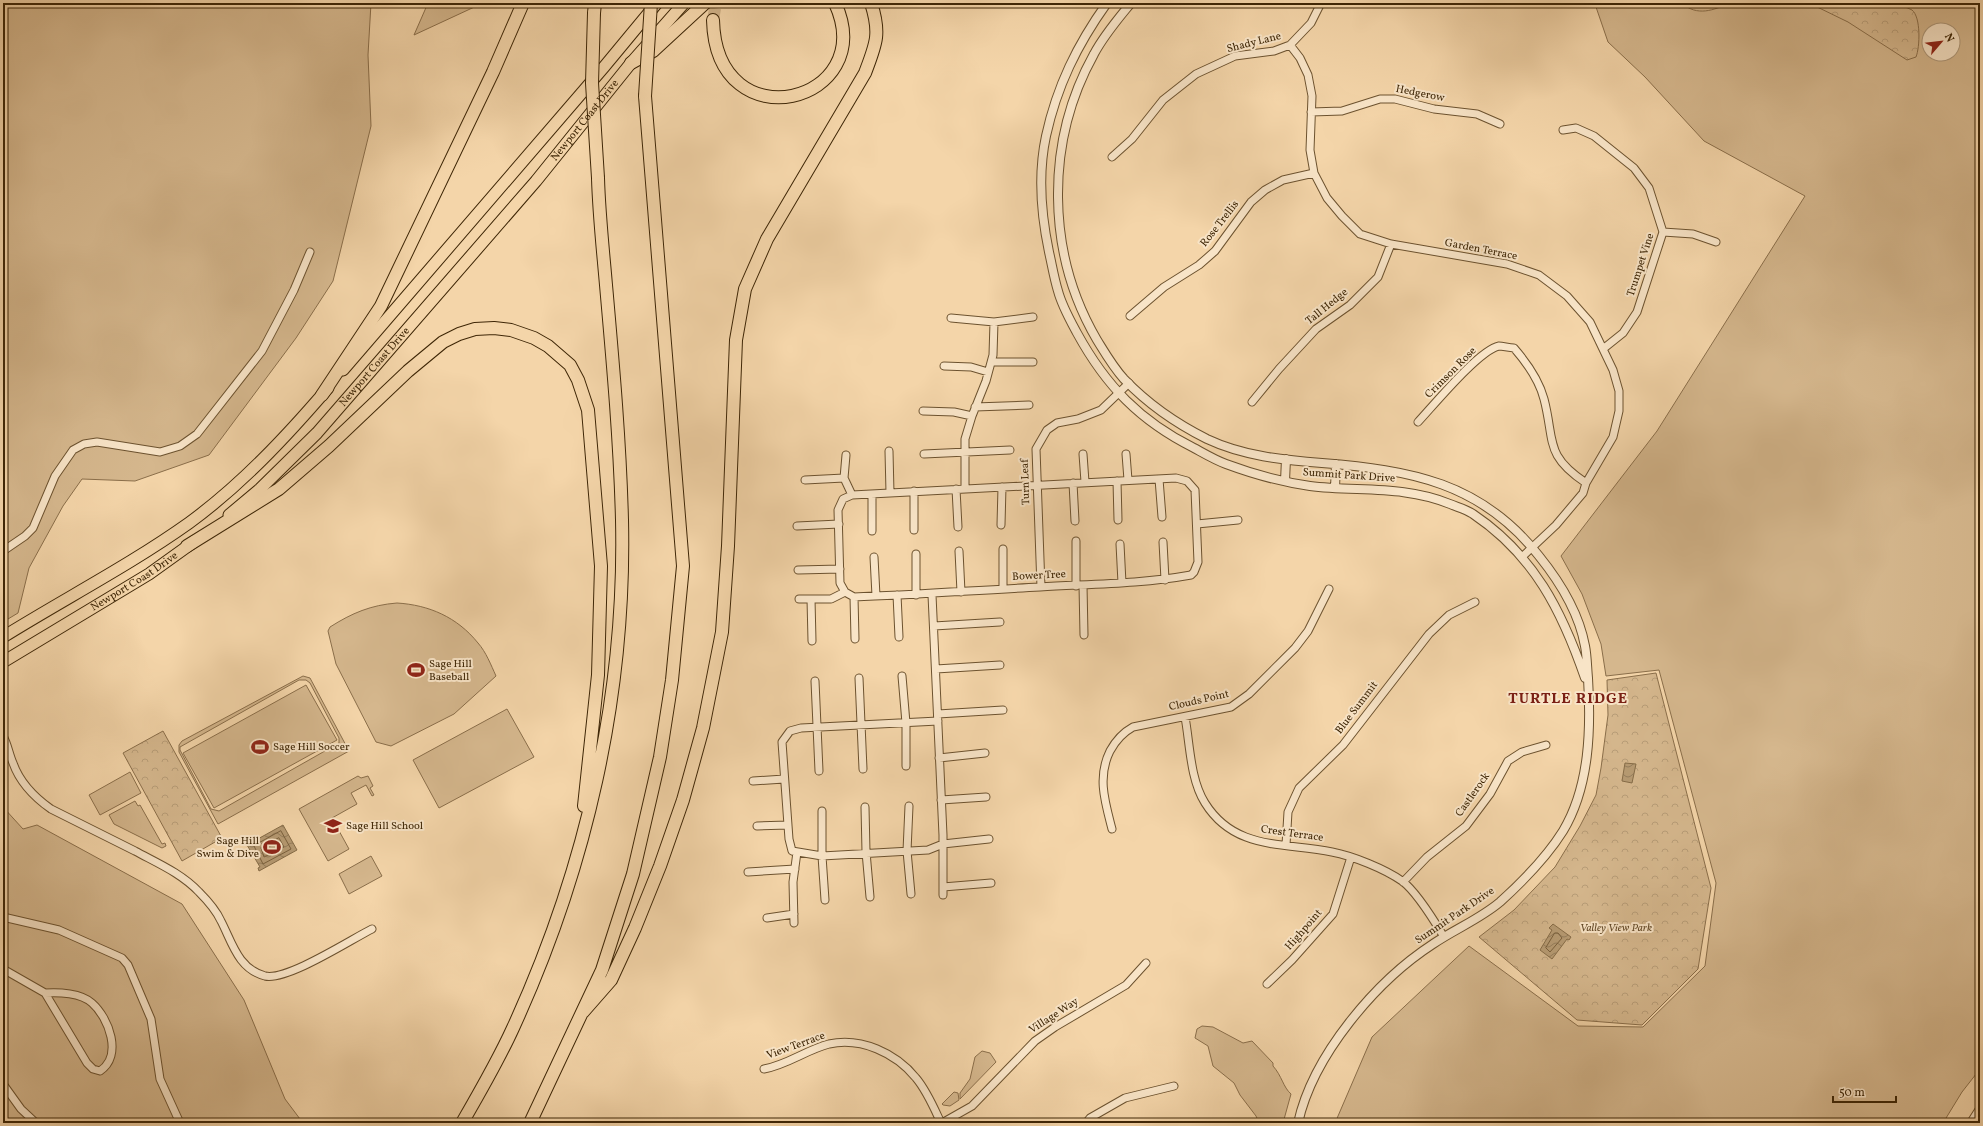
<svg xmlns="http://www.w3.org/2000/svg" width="1983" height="1126" font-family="Vollkorn,serif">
<defs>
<pattern id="park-crowns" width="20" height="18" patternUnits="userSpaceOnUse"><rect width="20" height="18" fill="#d5b78d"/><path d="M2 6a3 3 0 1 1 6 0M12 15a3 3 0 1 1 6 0" fill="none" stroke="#b89d78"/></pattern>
<pattern id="water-waves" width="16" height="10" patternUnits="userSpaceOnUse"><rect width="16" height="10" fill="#b69a72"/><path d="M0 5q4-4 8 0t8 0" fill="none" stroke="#957d5c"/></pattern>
</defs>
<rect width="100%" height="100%" fill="#f4d5a9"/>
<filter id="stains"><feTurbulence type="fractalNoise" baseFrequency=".005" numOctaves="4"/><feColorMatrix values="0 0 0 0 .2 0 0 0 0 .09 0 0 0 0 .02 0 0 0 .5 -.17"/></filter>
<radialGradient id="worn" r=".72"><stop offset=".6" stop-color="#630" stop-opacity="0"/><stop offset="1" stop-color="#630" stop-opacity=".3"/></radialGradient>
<!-- grass -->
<path fill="#d5b78d" stroke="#8a6e4a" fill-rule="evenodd" d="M3 3H371L368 55 371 126 333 281 296 338 209 455 135 481 82 479 63 506 29 568 18 613 3 622Z
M428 3H483L414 35Z
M1596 3H1980V1069L1962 1092 1943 1123H1335L1372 1037 1469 946 1578 1026 1643 1027 1705 966 1716 883 1659 670 1606 676 1601 644 1582 594 1561 556 1657 431 1805 196 1704 141 1645 77 1608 42 1596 7ZM1929 30H1953V54H1929Z
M397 603C429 605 457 617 478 643 486 652 491 665 496 676L454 714 391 746 376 742 336 664 328 631 330 627C352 613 371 605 397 603Z
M303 676 310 678 349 751 218 824 179 752V745L182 741ZM299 680H306L310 683 339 738V743L219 811 211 809 180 750V747Z
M306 685 337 740 214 808 183 753Z
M507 709 534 757 439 808 413 760Z
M130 772 141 793 100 815 89 795Z
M358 776 361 778 368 776 373 786 370 788 374 795 372 796 366 785 351 793 357 804 332 818 349 849 328 861 299 809Z
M135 801 138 806 140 805 162 844 165 843 166 846 162 848 114 824 109 815Z
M3 807 23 829 37 825 182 904 244 1000 285 1099 303 1123H3Z
M371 856 382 876 349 894 339 874Z
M1202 1026 1213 1027 1243 1043 1252 1041 1273 1063V1066C1282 1076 1283 1087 1291 1094L1283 1123H1259L1256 1116 1240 1095 1234 1083 1213 1066 1208 1046 1195 1038 1197 1029Z
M982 1051 990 1053 996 1062 960 1099V1093L970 1079 975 1057Z
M954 1092 958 1093 959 1100 950 1106 943 1105 942 1104Z"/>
<!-- park -->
<path fill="url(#park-crowns)" stroke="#8a6e4a" d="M1682 3H1730C1714 10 1697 17 1682 3Z
M1809 3H1891C1898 7 1906 6 1912 10 1921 17 1920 47 1916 57L1907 60 1848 22Z
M1656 673 1711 888 1698 969 1642 1025 1577 1020 1479 937 1514 910 1555 867 1580 826 1596 795 1601 768 1608 715 1607 680Z
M163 731 222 838 182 861 123 753Z"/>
<!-- water -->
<path fill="url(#water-waves)" stroke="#866c47" d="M1625 763 1636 764 1632 783 1622 781Z
M283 825 297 850 259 871 258 868 260 867 247 845Z
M1553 924 1571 937 1569 940 1567 939 1552 959 1540 950 1552 930 1549 928Z"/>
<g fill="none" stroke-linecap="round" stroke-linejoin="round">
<!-- shore -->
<path stroke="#7a603c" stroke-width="1" d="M281 831 291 849 263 864 254 846Z
M279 838 284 847 264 857 261 848Z
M1555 933H1558L1562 938 1550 952 1546 948Z"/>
<!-- motorway-tunnel -->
<path stroke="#d0b288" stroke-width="12" stroke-dasharray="12 6" stroke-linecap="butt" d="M713 20 716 3"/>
<!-- minor casing -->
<g stroke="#6c522f" stroke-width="9">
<path id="minor" d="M1290 45 1300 58 1308 75 1312 96 1310 150 1314 173 1327 198 1342 216 1360 234 1391 244 1507 264 1539 275 1567 296 1590 322 1613 370 1619 391V411L1613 437 1586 483 1583 493 1556 525 1523 556
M1311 112 1342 111 1380 99H1395L1434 109 1477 114 1500 124
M1563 130 1576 128 1594 136 1634 168 1649 188 1663 232 1637 312 1623 333 1603 349
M1112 157 1132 139 1163 100 1196 74 1235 56 1274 51 1290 45 1311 23 1321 3
M1663 232 1693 234 1716 242
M1130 316 1164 287 1199 265 1215 251 1251 202 1265 190 1283 180 1314 173
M951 318 994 322 1033 317
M992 362H1033
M944 366 971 367 988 372
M1252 402 1279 369 1316 329 1350 305 1378 277 1391 244
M975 407 1029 405
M923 411 954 412 972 416
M1418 422C1433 406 1479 350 1499 346 1503 346 1509 348 1514 348 1527 363 1539 380 1544 399 1555 441 1544 455 1586 483
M889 451 890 493
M924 454 1010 450
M1083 454 1085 482
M1126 454 1128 480
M846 455 844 478 852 495
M1176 478 1187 481 1195 490 1198 562 1194 572 1191 575C1141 584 1090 584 1040 587 977 590 916 595 854 597L845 592 840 583 838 510 843 499 852 495Z
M1159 479 1162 517
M805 480 844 478
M1117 481 1118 520
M1073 483 1075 521
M956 489 958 527
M965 489V439L972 416 986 381 993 355 994 322
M914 491V530
M872 494V531
M1197 524 1238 520
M1001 525 1002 487
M797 526 839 524
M1163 542 1165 580
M1120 544 1122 583
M1003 549V589
M3 551 25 536 33 528 55 476 73 450 84 444 97 442 160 452 180 446 197 434 262 351 294 290 310 252
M959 551 961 592
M874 557 876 596
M798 570 840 569
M1083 585 1084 635
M1076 586V541
M1041 587 1036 449 1047 430 1057 423 1078 419 1101 410 1129 383
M897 595 899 637
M916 595V554
M932 595 943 835V895
M854 597 855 639
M799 599H831L845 592
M811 599 812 641
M934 626 1000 622
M936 669 1000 665
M902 676 906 723V766
M859 678 863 769
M815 681 819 771
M938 714 1003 710
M1185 717C1190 744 1190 779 1205 803 1235 851 1284 842 1332 852 1353 856 1385 869 1402 881 1416 891 1435 922 1444 937
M938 721 801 728 790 731 782 742 789 839 792 851 822 856 928 850 943 844 989 839
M3 736C8 745 9 754 13 763 20 783 34 797 51 809 79 823 107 837 135 851 157 863 181 873 199 892 207 900 216 910 221 921 232 942 238 969 265 976 287 981 350 940 372 929
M939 758 985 753
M753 781 784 779
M941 800 986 797
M909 806 907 851 911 894
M865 807 866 852 870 897
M822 811V856L825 900
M757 826 788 825
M1112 829C1105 802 1097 777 1110 751 1116 740 1122 733 1133 727L1231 707 1249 694 1295 648 1308 631 1329 589
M1286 845 1288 812 1299 788 1343 745 1429 634 1449 615 1475 602
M748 872 795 869
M1403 882 1427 857 1466 826 1490 794 1508 761 1522 752 1546 745
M943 887 991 883
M3 917 59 930 122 958 128 965 151 1019 160 1079 180 1123
M767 918 794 914
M794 923 793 882 797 852
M3 969 45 993 87 1063 93 1069 100 1071C123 1056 109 1018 92 1003 81 993 59 992 45 993
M1267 984 1292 960 1333 914 1351 857
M764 1069C787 1065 806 1050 829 1044 861 1037 896 1053 916 1078 927 1091 934 1108 941 1123
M3 1084 21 1109 36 1123
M942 1123 972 1106 1035 1041 1055 1027 1126 985 1146 963
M1086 1123 1090 1118 1125 1098 1174 1086"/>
</g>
<!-- tertiary casing -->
<g stroke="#6c522f" stroke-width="10">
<path id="tertiary" d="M1107 3C1077 45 1057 86 1046 136 1038 173 1041 214 1049 252 1052 265 1054 278 1058 291 1062 306 1070 320 1077 333 1106 386 1140 421 1194 448 1205 454 1215 460 1226 464 1253 474 1281 482 1310 486 1357 492 1404 485 1450 504 1457 507 1466 509 1473 514 1534 555 1562 611 1585 678
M1131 3C1118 19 1104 35 1094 54 1045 142 1046 253 1097 340 1105 353 1113 367 1124 379 1147 403 1177 424 1207 439 1243 456 1283 460 1322 463 1410 470 1481 482 1539 556 1560 582 1579 613 1585 646 1587 656 1587 668 1588 678 1591 728 1590 786 1563 831 1548 855 1521 883 1500 902 1480 919 1455 929 1433 944 1376 981 1313 1055 1298 1123
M1285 481 1286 459
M1335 488 1336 464
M1971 1123 1980 1109"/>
</g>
<!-- primary casing -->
<g stroke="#3e2606" stroke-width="13">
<g id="primary">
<path d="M343 370 604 67 657 3"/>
<path id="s1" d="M229 515 260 489 317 433 536 181 631 63 684 3"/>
<path d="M3 637C64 599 130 565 189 523 241 485 286 437 328 388"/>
<path id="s2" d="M3 662 149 574 195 541"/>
</g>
</g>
<!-- motorway casing -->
<g stroke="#3e2606" stroke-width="14">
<path id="motorway" d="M594 13 595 3
M713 20C716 145 881 103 835 3
M631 63 653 51 705 3
M322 395 381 306 493 72 523 3
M187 546 279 489 329 446 408 371 443 342 459 334 475 329 494 328 511 330 534 338 548 346 570 365 578 380 588 410 601 566 598 675 584 806
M583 1012 611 980 635 928 660 866 683 800 703 728 722 632 728 546 736 340 745 289 767 239 865 73C876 44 881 34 871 3
M462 1123C480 1092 498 1061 513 1028 586 869 626 695 622 520 620 442 613 364 606 285 603 250 599 214 598 178
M530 1123 602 970 633 874 660 757 672 680 683 566 645 96"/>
</g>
<!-- minor -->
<use href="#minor" stroke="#f8e4c7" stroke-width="7"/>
<!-- tertiary -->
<use href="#tertiary" stroke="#f8e4c7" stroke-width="8"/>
<!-- primary -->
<use href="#primary" stroke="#f4d5a9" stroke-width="11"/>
<!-- motorway -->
<use href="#motorway" stroke="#f4d5a9" stroke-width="12"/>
<!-- motorway-bridge casing -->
<g stroke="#3e2606" stroke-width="14" stroke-linecap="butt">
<path id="motorway-bridge" d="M594 13 592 83 598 178
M645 96 651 3"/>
</g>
<!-- motorway-bridge -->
<use href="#motorway-bridge" stroke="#f4d5a9" stroke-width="12"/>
</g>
<!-- icons -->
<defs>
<g id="stadium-bare" transform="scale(1.38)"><path d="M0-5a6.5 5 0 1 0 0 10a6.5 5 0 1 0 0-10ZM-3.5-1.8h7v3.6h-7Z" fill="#8f2418" stroke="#f8e4c7" stroke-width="2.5" paint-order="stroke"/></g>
<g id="school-bare" transform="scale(1.38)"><path d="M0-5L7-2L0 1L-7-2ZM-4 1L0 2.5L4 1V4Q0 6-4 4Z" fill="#8f2418" stroke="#f8e4c7" stroke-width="2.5" paint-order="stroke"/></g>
</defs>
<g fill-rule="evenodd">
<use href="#stadium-bare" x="416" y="670"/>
<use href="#stadium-bare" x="260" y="747"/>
<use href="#school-bare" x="333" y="826"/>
<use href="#stadium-bare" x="272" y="847"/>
</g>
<g text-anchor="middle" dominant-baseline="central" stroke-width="4" stroke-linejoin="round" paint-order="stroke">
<!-- street labels -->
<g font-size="11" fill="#3e2606" stroke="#f8e4c7">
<text transform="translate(1254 43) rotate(-14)">Shady Lane</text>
<text transform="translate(1420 94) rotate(11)">Hedgerow</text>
<text stroke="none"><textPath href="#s1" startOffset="532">Newport Coast Drive</textPath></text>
<text transform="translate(1220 224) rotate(-52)">Rose Trellis</text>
<text transform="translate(1481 250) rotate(11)">Garden Terrace</text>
<text transform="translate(1641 265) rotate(-72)">Trumpet Vine</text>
<text transform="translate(1327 307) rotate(-39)">Tall Hedge</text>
<text stroke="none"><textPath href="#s1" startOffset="208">Newport Coast Drive</textPath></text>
<text transform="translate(1451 373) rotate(-45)">Crimson Rose</text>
<text transform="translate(1349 476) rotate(4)">Summit Park Drive</text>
<text transform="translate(1026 482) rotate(-92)">Turn Leaf</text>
<text transform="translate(1039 576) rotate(-3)">Bower Tree</text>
<text stroke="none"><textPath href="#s2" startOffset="154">Newport Coast Drive</textPath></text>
<text transform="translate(1199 701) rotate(-13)">Clouds Point</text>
<text transform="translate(1357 708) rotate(-53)">Blue Summit</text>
<text transform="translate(1473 795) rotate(-55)">Castlerock</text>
<text transform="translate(1292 834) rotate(8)">Crest Terrace</text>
<text transform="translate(1455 916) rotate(-34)">Summit Park Drive</text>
<text transform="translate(1304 930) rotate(-49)">Highpoint</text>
<text transform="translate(1054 1016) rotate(-33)">Village Way</text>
<text transform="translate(796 1046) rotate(-20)">View Terrace</text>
</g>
<!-- poi labels -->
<g font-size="11" fill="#3e2606" stroke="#f8e4c7" text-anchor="start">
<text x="429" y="664">Sage Hill<tspan x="429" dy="13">Baseball</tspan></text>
<text x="273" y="747">Sage Hill Soccer</text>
<text x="346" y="826">Sage Hill School</text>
<text x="259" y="841" text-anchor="end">Sage Hill<tspan x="259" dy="13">Swim &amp; Dive</tspan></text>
</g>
<!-- park labels -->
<g font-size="11" font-style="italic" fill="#644a28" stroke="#f8e4c7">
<text x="1616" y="928">Valley View Park</text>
</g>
<!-- district labels -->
<g font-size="15" font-weight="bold" letter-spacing="1" fill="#7a1f14" stroke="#f8e4c7">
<text x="1568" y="699">TURTLE RIDGE</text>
</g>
</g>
<!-- margin -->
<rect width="1983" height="1126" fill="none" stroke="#f4d5a9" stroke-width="16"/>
<rect x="4" y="4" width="1975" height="1118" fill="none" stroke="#3e2606" stroke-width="2"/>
<rect x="8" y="8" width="1967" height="1110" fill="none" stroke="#3e2606"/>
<!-- north arrow -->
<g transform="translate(1941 42) rotate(62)"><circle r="19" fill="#f8e4c7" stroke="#ae987a"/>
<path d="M0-3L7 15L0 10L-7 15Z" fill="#8f2418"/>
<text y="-6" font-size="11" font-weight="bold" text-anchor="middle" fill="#3e2606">N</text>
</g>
<!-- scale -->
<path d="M1833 1096v6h63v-6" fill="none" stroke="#3e2606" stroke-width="2"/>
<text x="1839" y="1096" font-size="12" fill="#3e2606" stroke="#f8e4c7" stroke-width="3" paint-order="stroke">50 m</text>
<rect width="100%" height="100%" filter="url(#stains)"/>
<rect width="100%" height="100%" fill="url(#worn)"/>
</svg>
